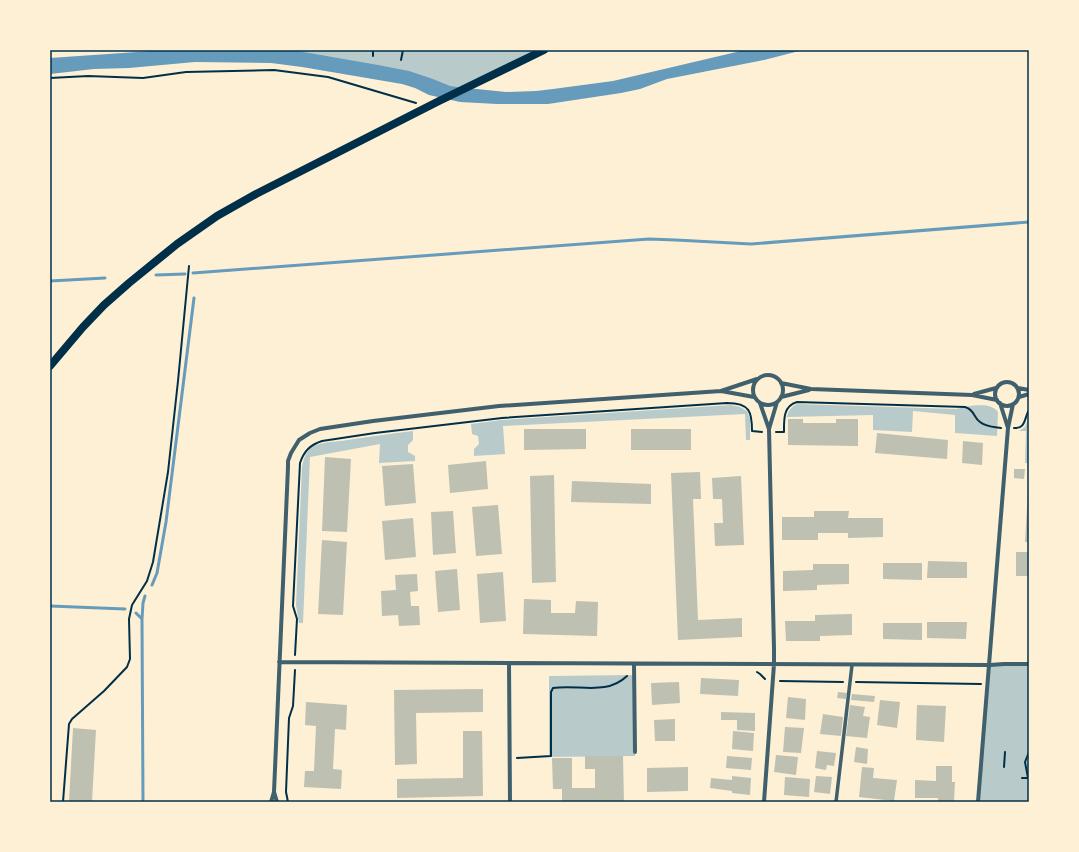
<svg xmlns="http://www.w3.org/2000/svg" width="1079" height="852" font-family="'DM Sans',sans-serif">
<rect width="100%" height="100%" fill="#fdf0d5"/>
<!-- green -->
<path fill="#b9caca" d="M295 50H544L458 92 296 59Z
M797 404 956 409C967 406 991 401 998 412L997 436 955 433V415L913 411 912 432 873 430V415L787 417C788 411 792 406 797 404Z
M731 405 740 407 747 411 750 419V440H746L745 414 503 426 505 454 474 456V449L479 444 478 436 472 434 471 424 502 420Z
M1029 415V463H1025L1026 431H1019L1025 427Z
M413 431V440L408 445V452L415 456V461L379 463 380 444 310 457 303 623H299L296 605 302 468C303 461 305 453 311 448 319 442 332 442 341 441 365 437 389 434 413 431Z
M1029 665V802H978L990 666Z
M635 675V756L549 757V676Z"/>
<!-- water -->
<path fill="#669bbc" d="M166 50H292L378 65 409 71 433 79 450 86 457 87 506 92 536 91 553 89 613 81 745 50H803L764 60 667 79 640 89 621 93 548 104H497L460 102 429 95 415 88 402 84 302 67 271 63 195 62 129 68 94 69 50 74V58Z"/>
<g fill="none" stroke-linecap="round" stroke-linejoin="round">
<!-- stream -->
<path stroke="#669bbc" stroke-width="3" d="M193 273 649 239 676 240 751 244 1029 222
M156 275 185 274
M50 281 105 278
M152 585 157 573 166 522 194 298
M50 606 125 609
M136 613 142 619 143 802
M142 619 143 603 145 596"/>
</g>
<!-- building -->
<path fill="#bec0b2" d="M788 419H803V423H836V419H858V446L788 445Z
M524 429H586V449L524 450Z
M631 429H691V450H631Z
M877 433 948 440 947 459 875 453Z
M963 441 983 443 982 465 962 463Z
M325 457 351 459 347 532 322 531Z
M486 461 488 489 450 493 448 465Z
M413 464 416 503 385 506 382 466Z
M1014 469H1025L1024 479 1014 478Z
M700 472 701 499H693L698 620 742 618V637L678 640 671 473Z
M554 475 556 582 532 583 530 476Z
M741 476 744 545 715 546 714 523H723L722 499H713L712 478Z
M572 481 651 484V504L571 502Z
M1028 490H1029V542H1025Z
M498 505 502 554 476 556 472 507Z
M453 511 456 553 433 555 431 512Z
M814 511H849L848 518H883V537L848 538V533H818V540H782V517H814Z
M413 518 416 557 385 560 382 521Z
M322 540 347 542 343 615 318 614Z
M1016 552H1029V576H1016Z
M928 561 967 562V578H927Z
M883 563H922V580L883 579Z
M813 564H849V584L817 585V590L783 591V571L813 570Z
M457 569 460 610 438 612 435 571Z
M503 572 506 621 480 623 477 574Z
M417 574 418 591 410 592 411 606H419L420 625 399 626 398 615 382 616 381 591 396 590 395 575Z
M524 599 551 600V613H575L576 601 598 602 597 636 523 634Z
M852 614V635L820 636V641H786L785 621H815V615Z
M927 622H967L966 639 927 638Z
M883 623H922V640L883 639Z
M701 678 739 680 738 696 700 694Z
M679 682 680 703 652 705 651 683Z
M483 689V712L416 713 417 764 395 765 394 690Z
M838 692 847 693 846 699 837 698Z
M852 694 875 696 874 702 851 700Z
M788 697 806 699 805 720 786 718Z
M880 700 900 702 897 728 877 725Z
M306 702 347 705 346 730 335 729 333 769 342 770 341 789 304 787 305 771H314L316 726 305 725Z
M850 705 865 707 863 716 870 717 867 738 846 736Z
M917 705 946 706 944 742 916 740Z
M721 712 755 713V731L737 730V720H721Z
M823 714 843 717 841 736 820 734Z
M675 719V741H655L654 720Z
M785 727 804 728 801 753 783 752Z
M73 728 96 730 92 802H69Z
M463 731H482L483 796 397 798V779L463 778Z
M733 731 754 733 753 751 732 749Z
M856 747 868 749 867 764 854 762Z
M817 751 836 753 834 766 827 765 826 770 815 768Z
M776 755 798 757 796 775 774 772Z
M585 756H623L624 802H562V789H553L552 758H572V788H595V769H585Z
M727 756 752 758 751 770 726 768Z
M936 766H952V782H955L954 801H938V798H915V780L936 781Z
M688 767V791L647 792V768Z
M862 767 874 768 873 778 897 780 894 801 859 797Z
M732 776 751 778 750 795 732 793V791L710 788 711 778 732 780Z
M816 776 832 777 830 794 814 792Z
M785 777 810 779 809 797 784 795Z"/>
<g fill="none" stroke-linecap="round" stroke-linejoin="round">
<!-- path -->
<path stroke="#003049" stroke-width="2" d="M373 56V50
M401 60 403 50
M50 78 88 76 143 78 186 72 274 70 328 77 416 103
M1014 428C1026 429 1024 418 1029 410
M776 432H784C784 420 783 406 797 402L965 407C975 410 973 417 980 422 986 427 994 427 1001 428
M295 655 297 619 293 606 300 463C304 451 310 445 322 441L375 433 502 418 727 403C750 403 752 412 752 431L762 432
M757 672 760 674 765 679
M780 681 843 682
M856 682 981 684
M517 758 551 756V692L553 688C579 684 606 696 627 676
M1004 767 1005 752
M1022 778H1028
M1028 778 1025 762 1029 752
M63 802 69 724 72 719 104 691 127 667 130 659 129 619 132 605 147 581 153 562 168 472 178 381 189 266
M288 802 286 792 289 718 293 706 295 670"/>
<!-- pedestrian -->
<path stroke="#3f606c" stroke-width="3.5" d="M836 802 852 665"/>
<!-- minor -->
<path stroke="#3f606c" stroke-width="4" d="M753 390a15 15 0 1 1 30 0a15 15 0 1 1-30 0Z
M995 394a12 12 0 1 1 24 0a12 12 0 1 1-24 0Z
M781 383 811 389 972 395 997 400
M1018 388 1029 390
M721 391 757 379
M974 394 996 388
M781 397 809 390
M1019 397 1029 394
M760 403 769 429 774 649V664L764 802
M1000 403 1008 428
M769 429 777 402
M279 662 990 665 1004 664H1029
M509 663 510 802
M634 664 635 752
M274 792 277 802
M271 802 274 792 288 467V461L291 453 299 440 310 433 320 429 373 421 499 406 721 391 754 397
M978 802 1008 428 1013 404"/>
<!-- primary -->
<path stroke="#003049" stroke-width="8" d="M50 366 83 327 104 305 129 283 177 244 217 216 256 194 439 101 544 50"/>
</g>
<!-- border -->
<rect width="1079" height="852" fill="none" stroke="#fdf0d5" stroke-width="102"/>
<rect x="51" y="51" width="977" height="750" fill="none" stroke="#003049" stroke-width="1.5"/>
</svg>
